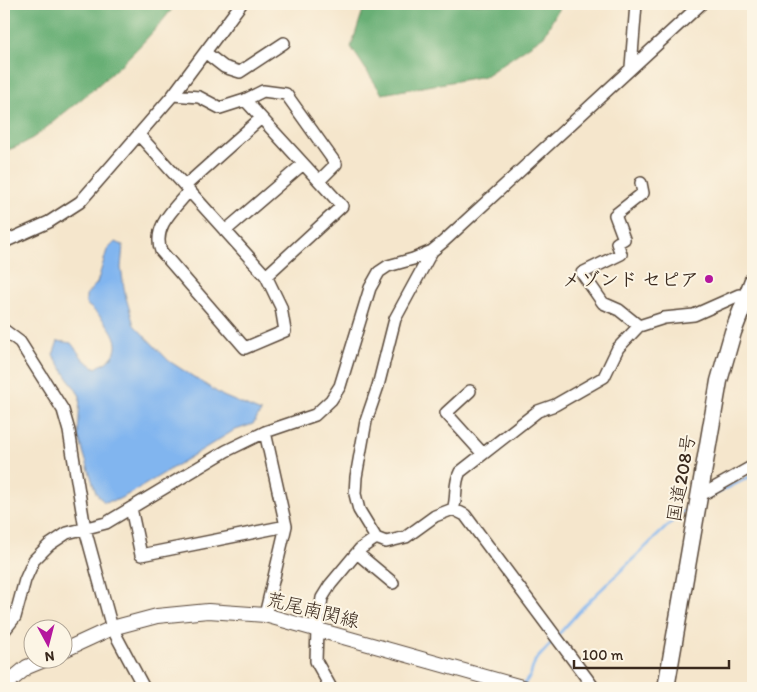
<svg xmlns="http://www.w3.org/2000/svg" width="757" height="692" font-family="Itim,'Klee One',sans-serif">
<rect width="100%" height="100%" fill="#fcf5e5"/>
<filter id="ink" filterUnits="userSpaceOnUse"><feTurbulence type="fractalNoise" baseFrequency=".02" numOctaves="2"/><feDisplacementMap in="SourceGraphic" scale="10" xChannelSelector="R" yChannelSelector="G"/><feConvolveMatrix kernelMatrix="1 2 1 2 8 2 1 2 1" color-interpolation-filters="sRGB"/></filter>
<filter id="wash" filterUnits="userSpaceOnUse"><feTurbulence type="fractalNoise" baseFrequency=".0096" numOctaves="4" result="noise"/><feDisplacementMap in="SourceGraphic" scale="20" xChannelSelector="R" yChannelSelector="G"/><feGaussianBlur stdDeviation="1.12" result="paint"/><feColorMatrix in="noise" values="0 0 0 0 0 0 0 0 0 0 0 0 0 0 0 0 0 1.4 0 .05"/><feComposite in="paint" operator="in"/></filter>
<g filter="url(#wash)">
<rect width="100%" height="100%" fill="#f5e6cc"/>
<!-- forest -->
<path fill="#68af75" stroke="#526c4a" d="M4 4H176C144 46 106 80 64 113 43 130 30 144 4 151Z
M365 4H561L544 36 485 76 382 94 351 47Z"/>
<!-- water -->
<path fill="#81b5ef" stroke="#5e7086" d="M115 242 123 245 121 268 125 294 134 325 169 361 223 396 261 412 253 424 233 431 133 492 117 500 104 502 96 493 78 435 80 396 53 355 58 341 71 343 84 360 96 368C100 365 106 363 110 359 129 341 99 314 86 304V295L97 283 107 250Z"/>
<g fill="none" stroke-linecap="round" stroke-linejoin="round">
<!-- stream -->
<path stroke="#81b5ef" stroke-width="3" d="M704 500 753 475
M558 635 584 606 682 512 692 507
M524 684 530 676 535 661 554 640"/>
</g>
</g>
<g filter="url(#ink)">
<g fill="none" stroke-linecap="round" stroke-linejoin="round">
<!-- minor casing -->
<g stroke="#574638" stroke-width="14">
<path id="minor" d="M206 53 224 67 240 72 284 43
M631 67 636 4
M173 95 199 97 220 108 245 100 263 91 286 94 336 164 319 181
M245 100 342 206 266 276
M139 135 266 276 281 307 285 331 245 348 161 251C152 227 174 209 189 191
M185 186 261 118
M225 231 303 164
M4 242 49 222 80 202 173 95 241 4
M432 251 395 319 378 386 366 421 356 477 355 494 359 510 376 538 386 542 406 537 435 516 453 509
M639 326 619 310 603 303 582 273 621 254 617 243 624 239 615 215 643 193 641 183
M4 330 20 342 63 410 69 431 85 529 112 628 144 688
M470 391 446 413 483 454
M265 432 286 526 265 615
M698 495 707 492 753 466
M131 508 141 555 286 526
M357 553 393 583
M4 631 15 617 25 580 34 560 49 545 67 533 106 523 226 451 265 432 315 415 331 400 340 386 370 288 379 272 388 266 413 259 432 251 443 242 701 4
M331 688 316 661 317 629 322 598 330 585 360 549 376 538
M594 688 465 515 453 509C458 497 453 485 460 472L538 411 555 405 604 377 618 348 639 326 664 318 694 315 739 295 745 297"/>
</g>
<!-- major casing -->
<g stroke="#574638" stroke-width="16">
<path id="major" d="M62 651 112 628 157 616 208 611 265 615 525 688
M4 686 27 667 44 660"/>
</g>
<!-- highway casing -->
<g stroke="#574638" stroke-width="19">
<path id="highway" d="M666 688 719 381 733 332 753 280"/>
</g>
<!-- minor -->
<use href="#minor" stroke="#fff" stroke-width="11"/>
<!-- major -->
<use href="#major" stroke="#fff" stroke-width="14"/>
<!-- highway -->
<use href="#highway" stroke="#fff" stroke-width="16"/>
</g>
</g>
<!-- markers -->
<circle fill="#b5179e" stroke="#fcf5e5" stroke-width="2" cx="709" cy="279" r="5"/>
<g text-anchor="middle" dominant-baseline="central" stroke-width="4" stroke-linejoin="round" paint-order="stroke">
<!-- poi labels -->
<g font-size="19" font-weight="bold" fill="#3b2a1e" stroke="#fcf5e5" text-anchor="end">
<text x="699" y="279">メゾンド セピア</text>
</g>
<!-- street labels -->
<g font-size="19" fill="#3b2a1e" stroke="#fcf5e5">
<text transform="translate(681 478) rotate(-80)">国道208号</text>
<text transform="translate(313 610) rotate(14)">荒尾南関線</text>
</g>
</g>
<!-- margin -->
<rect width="757" height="692" fill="none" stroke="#fcf5e5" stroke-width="20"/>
<!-- north arrow -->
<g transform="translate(48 644) rotate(173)"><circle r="24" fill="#fcf5e5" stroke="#afa495"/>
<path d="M0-4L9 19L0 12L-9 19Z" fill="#b5179e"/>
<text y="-8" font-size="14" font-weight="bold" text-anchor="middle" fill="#3b2a1e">N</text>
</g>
<!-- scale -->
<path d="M574 660v8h155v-8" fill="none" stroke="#3b2a1e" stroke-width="2.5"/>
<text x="582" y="660" font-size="15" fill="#3b2a1e" stroke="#fcf5e5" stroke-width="4" paint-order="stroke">100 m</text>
</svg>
